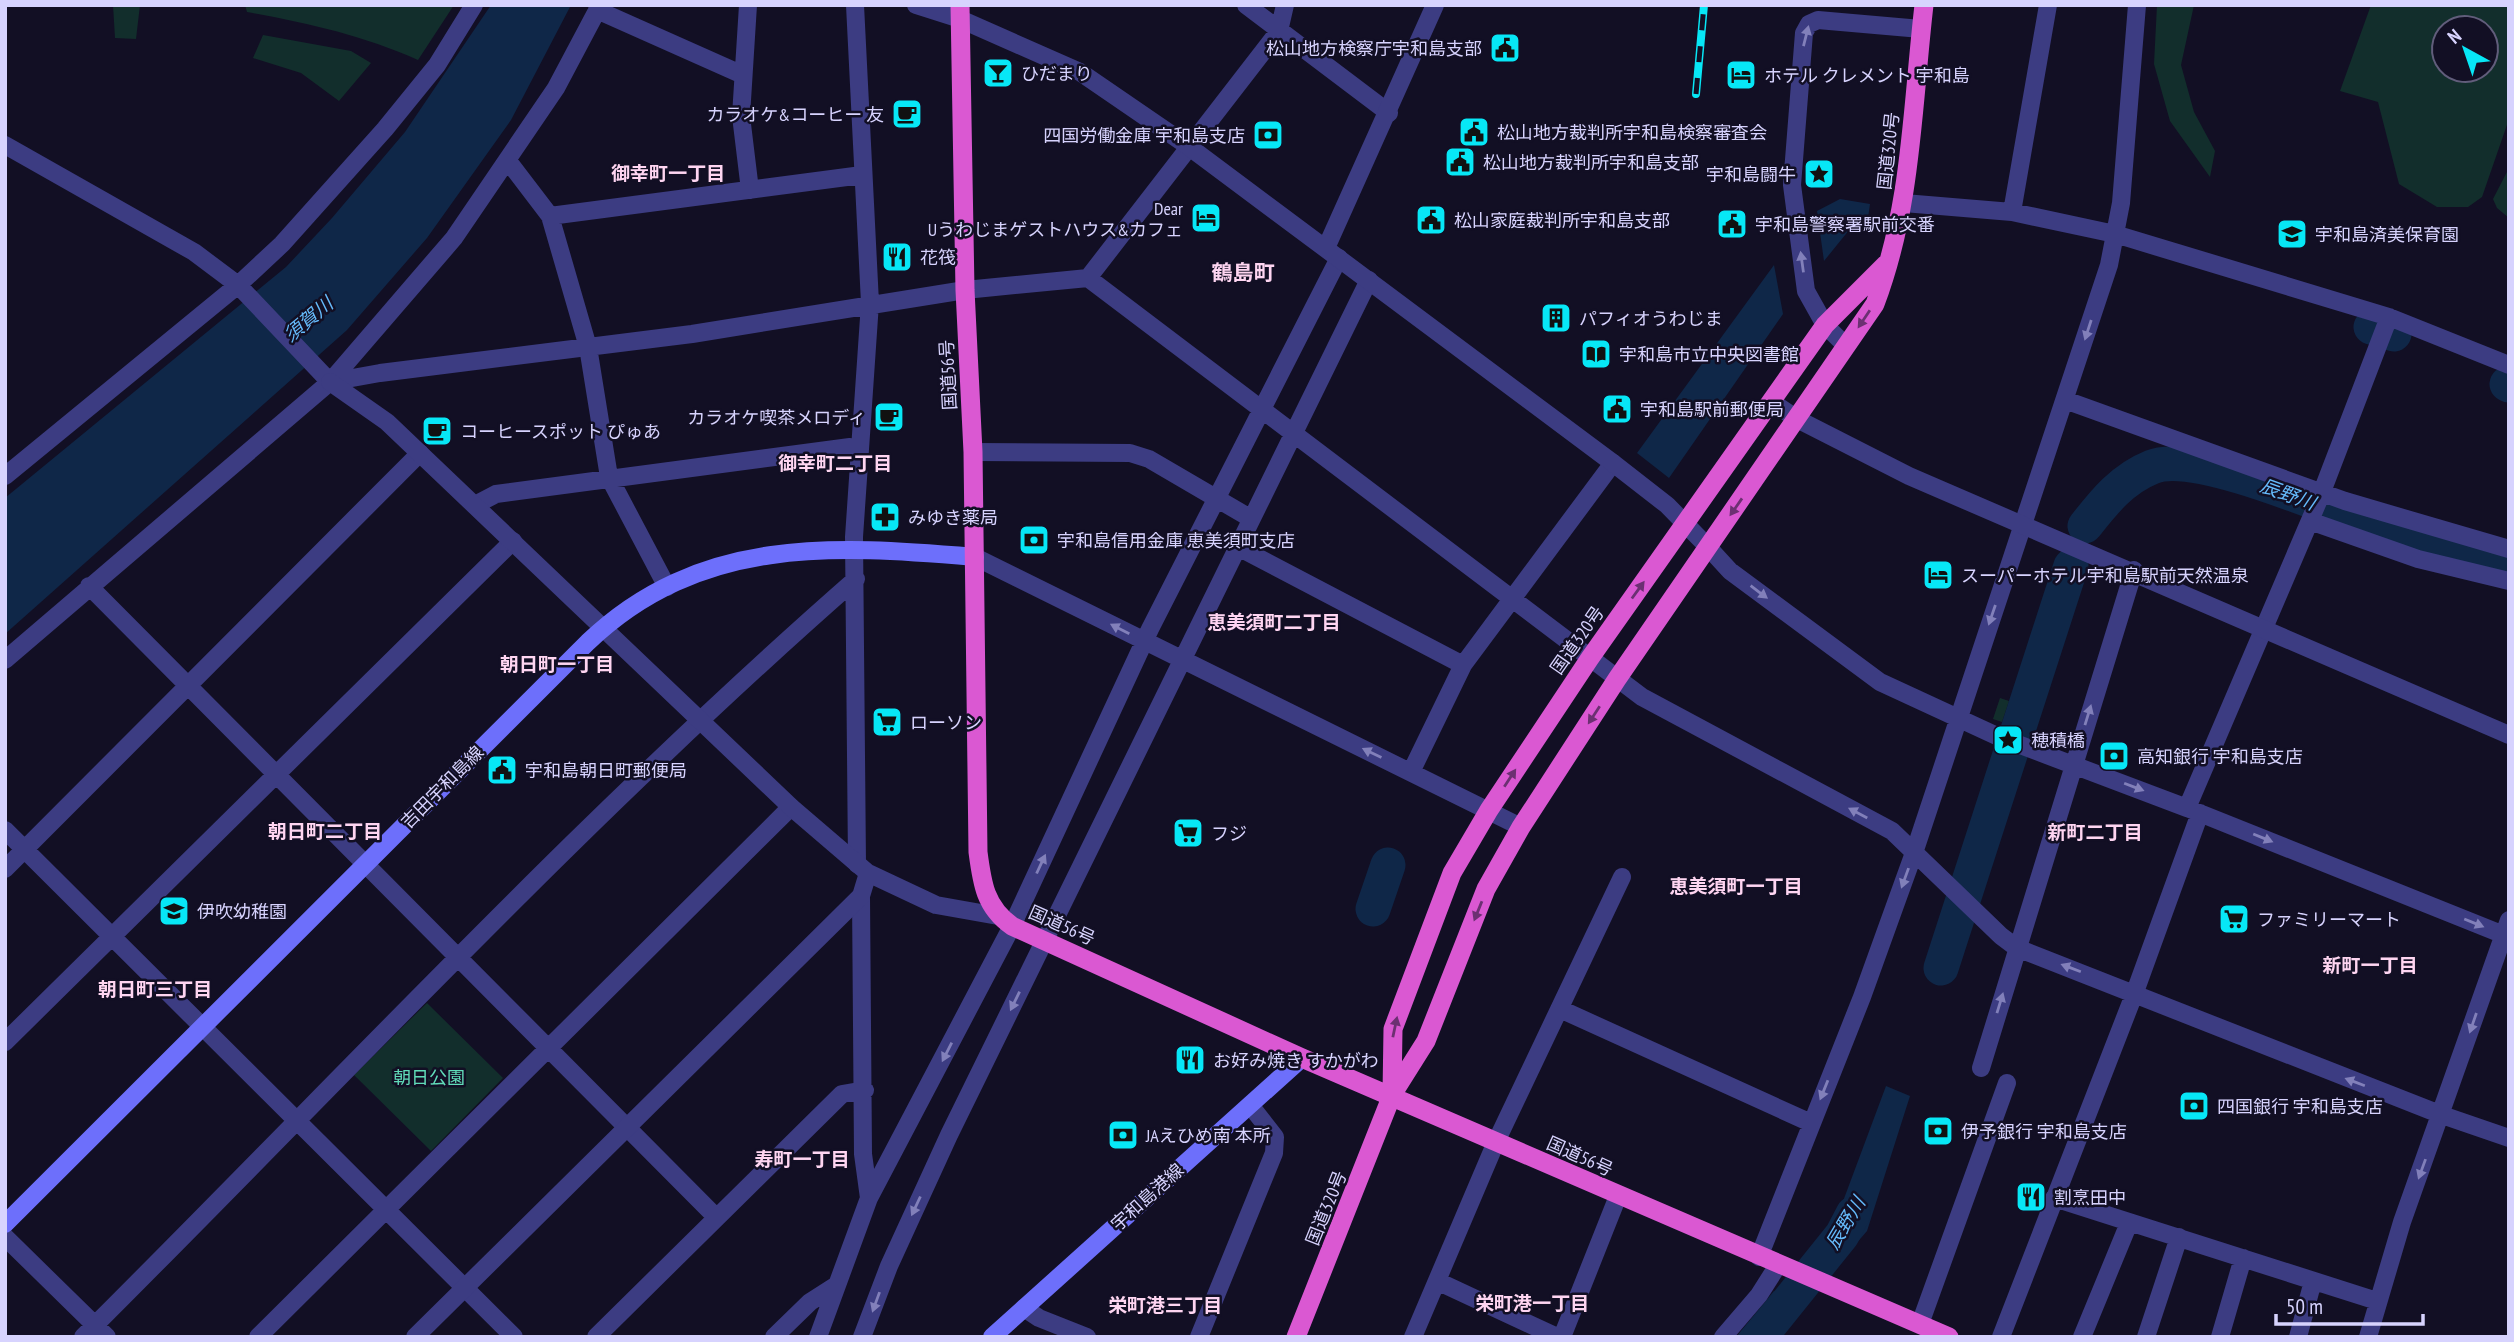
<svg xmlns="http://www.w3.org/2000/svg" width="2514" height="1342" font-family="'PT Sans Narrow','Noto Sans JP',sans-serif">
<rect width="100%" height="100%" fill="#120f24"/>
<!-- green -->
<path fill="#122e2c" fill-rule="evenodd" d="M113 5H140L136 39 115 38Z
M245 5H454L418 60C362 35 307 23 247 12Z
M2157 5H2194L2181 65 2194 112 2215 151 2210 177 2170 121 2154 64Z
M2371 5H2509V119L2482 197 2468 207H2437L2399 184 2378 102 2340 91ZM2486 28V70H2444V28Z
M263 35 351 51 371 63 339 101 301 73 253 58Z
M2509 168V218L2497 208 2493 199Z
M2000 698 2009 701 2002 722 1993 719Z
M427 1003 503 1078 431 1151 354 1075Z"/>
<!-- water -->
<path fill="#0f2748" d="M491 5H571L511 120 427 238 347 330 5 634V498L286 267 332 218 405 132Z
M1840 199 1870 204 1868 218 1854 224 1824 261 1817 211Z
M1774 265 1783 314 1669 478 1637 453Z
M1886 1086 1910 1096 1867 1231 1842 1260 1811 1248 1839 1212Z
M1774 1291 1801 1305 1774 1337H1736Z"/>
<g fill="none" stroke-linecap="round" stroke-linejoin="round">
<!-- river -->
<path stroke="#0f2748" stroke-width="35" d="M2371 327 2394 334
M2507 384 2509 385
M2085 526C2104 502 2122 479 2152 467 2198 448 2349 518 2401 535 2436 546 2473 555 2509 565
M1373 909 1388 865
M1941 968 2071 566
M1760 1337 1842 1235 1853 1214"/>
<!-- minor -->
<path stroke="#3c3c82" stroke-width="18" d="M748 5 741 116 750 190
M855 5 870 303 854 537 857 864
M916 5 960 19
M1246 5 1389 113
M597 10 743 75
M5 145 194 252 238 285 330 382
M508 161 550 216 862 175
M1904 203 2012 212 2115 234 2389 317 2509 365
M2012 212 2048 5
M550 216 588 347 609 477 667 587
M1088 278 1279 31 1285 5
M2389 317 2320 497 2187 808 2509 937
M1846 346 1825 325 1806 291 1792 185 1804 33 1809 24 1818 20 1921 29
M330 382 380 373 692 334 965 290 1088 278 1642 697 1892 831 2001 936 2017 948 2442 1115 2509 1138
M2065 400 2345 501 2509 549
M973 452 1130 453 1149 459 1250 518
M5 476 238 285 282 244 385 129 437 65 474 5
M475 505 496 494 850 447 860 449
M2310 521 2418 559 2509 581
M1236 546 1463 665
M1708 547 1730 571 1880 682 1999 737 2187 808
M975 557 1521 827
M89 586 716 1217
M5 660 330 382 454 238 556 88 600 5
M1411 772 1463 665 1613 463
M5 830 514 1337
M5 869 420 453
M861 896 863 1154 869 1198
M1560 1009 1811 1123
M5 1042 513 541
M1981 1068 2134 570
M2054 1198 2377 1301
M5 1237 107 1337
M1759 1257 1862 997 1915 850 2109 265 2121 203 2137 5
M1437 1281 1557 1337
M1024 1308 1039 1318 1087 1337
M1920 1324 2007 1083
M83 1337C339 1082 584 817 856 579
M258 1337 791 807
M596 1337 842 1094 865 1090
M774 1337 810 1302 835 1286
M818 1337 869 1198 1012 926 1150 629 1339 258
M862 1337 889 1266 949 1135 1369 280
M1199 1337 1274 1153 1275 1137 1250 1105
M1413 1337 1496 1142 1622 877
M1562 1337 1618 1196
M1723 1337 1759 1295 1778 1265
M2001 1337 2135 992 2200 813
M2082 1337 2129 1223
M2146 1337 2179 1237
M2220 1337 2243 1258
M2298 1337 2313 1281
M2368 1337 2402 1222 2509 920"/>
<!-- tertiary -->
<path stroke="#3c3c82" stroke-width="18" d="M960 19 1080 72 1188 146 1613 463 1667 505 1708 547
M1326 248 1435 5
M330 382 387 422 791 807 868 873 936 905 998 916
M1772 402 1797 419 1909 476 2509 735
M415 1337 861 896 868 873"/>
<!-- secondary -->
<path stroke="#6d6ffb" stroke-width="18" d="M5 1224 588 642C699 536 833 545 975 557
M992 1337 1302 1058"/>
<!-- trunk -->
<path stroke="#da58d2" stroke-width="19" d="M960 5 965 290 973 452 978 852C982 883 985 907 1012 926L1302 1058 1949 1337
M1392 1094 1393 1029 1452 873 1489 810 1590 658 1825 325 1886 264
M1296 1337 1392 1095 1426 1041 1486 889 1521 827 1617 679 1875 304C1912 206 1912 108 1924 5"/>
<!-- rail casing -->
<g stroke="#07e7f6" stroke-width="8">
<path id="rail" d="M1696 94 1704 5"/>
</g>
<!-- rail -->
<use href="#rail" stroke="#120f24" stroke-width="5" stroke-dasharray="16" stroke-linecap="butt"/>
</g>
<!-- one-way arrows -->
<defs><path id="oneway-solid" d="M-6-.8H1V-3.2L6.5 0L1 3.2V.8H-6Z" transform="scale(1.75)"/></defs>
<g fill="#8280ba">
<use href="#oneway-solid" transform="translate(1806 36) rotate(-76)"/>
<use href="#oneway-solid" transform="translate(1802 262) rotate(-98)"/>
<use href="#oneway-solid" transform="translate(2088 330) rotate(108)"/>
<use href="#oneway-solid" transform="translate(1759 592) rotate(37)"/>
<use href="#oneway-solid" transform="translate(1992 615) rotate(109)"/>
<use href="#oneway-solid" transform="translate(1120 629) rotate(-153)"/>
<use href="#oneway-solid" transform="translate(2088 715) rotate(-73)"/>
<use href="#oneway-solid" transform="translate(1372 753) rotate(-154)"/>
<use href="#oneway-solid" transform="translate(2134 787) rotate(21)"/>
<use href="#oneway-solid" transform="translate(1858 813) rotate(-152)"/>
<use href="#oneway-solid" transform="translate(2263 838) rotate(22)"/>
<use href="#oneway-solid" transform="translate(1041 864) rotate(-65)"/>
<use href="#oneway-solid" transform="translate(1905 878) rotate(110)"/>
<use href="#oneway-solid" transform="translate(2474 923) rotate(22)"/>
<use href="#oneway-solid" transform="translate(2071 968) rotate(-159)"/>
<use href="#oneway-solid" transform="translate(1015 1001) rotate(116)"/>
<use href="#oneway-solid" transform="translate(2000 1003) rotate(-73)"/>
<use href="#oneway-solid" transform="translate(2473 1023) rotate(109)"/>
<use href="#oneway-solid" transform="translate(947 1052) rotate(117)"/>
<use href="#oneway-solid" transform="translate(2355 1082) rotate(-159)"/>
<use href="#oneway-solid" transform="translate(1824 1090) rotate(112)"/>
<use href="#oneway-solid" transform="translate(2422 1169) rotate(110)"/>
<use href="#oneway-solid" transform="translate(916 1206) rotate(115)"/>
<use href="#oneway-solid" transform="translate(876 1302) rotate(110)"/>
</g>
<g fill="#6c3072">
<use href="#oneway-solid" transform="translate(1864 319) rotate(124)"/>
<use href="#oneway-solid" transform="translate(1736 507) rotate(125)"/>
<use href="#oneway-solid" transform="translate(1638 590) rotate(-54)"/>
<use href="#oneway-solid" transform="translate(1594 715) rotate(123)"/>
<use href="#oneway-solid" transform="translate(1510 778) rotate(-57)"/>
<use href="#oneway-solid" transform="translate(1478 911) rotate(112)"/>
<use href="#oneway-solid" transform="translate(1395 1027) rotate(-78)"/>
</g>
<!-- icons -->
<defs>
<g id="civic-square" transform="scale(1.575)"><rect x="-9" y="-9" width="18" height="18" rx="4" fill="#07e7f6" stroke="#120f24"/><path d="M-.6-6.5H3V-4.5H.6V-3L4-1V1h2V6H-6V1h2V-1L-.6-3ZM-1.2 2.5V6h2.4V2.5Z" fill="#111"/></g>
<g id="bar-square" transform="scale(1.575)"><rect x="-9" y="-9" width="18" height="18" rx="4" fill="#07e7f6" stroke="#120f24"/><path d="M-6-5H6L.8 .8V4.5H3.5V6h-7V4.5H-.8V.8Z" fill="#111"/></g>
<g id="hotel-square" transform="scale(1.575)"><rect x="-9" y="-9" width="18" height="18" rx="4" fill="#07e7f6" stroke="#120f24"/><path d="M-6-4.5h1.5V1H6V5H4.5V3h-9V5H-6ZM-4 0a1.8 1.8 0 1 1 3.6 0ZM.5 0V-2.5h3Q6-2.5 6 0Z" fill="#111"/></g>
<g id="cafe-square" transform="scale(1.575)"><rect x="-9" y="-9" width="18" height="18" rx="4" fill="#07e7f6" stroke="#120f24"/><path d="M-5.5-4.5H6V0H3Q3 3.5 0 3.5H-2.5Q-5.5 3.5-5.5 0ZM3-3.2v2h1.7v-2ZM-6 4.5H4V6H-6Z" fill="#111"/></g>
<g id="bank-square" transform="scale(1.575)"><rect x="-9" y="-9" width="18" height="18" rx="4" fill="#07e7f6" stroke="#120f24"/><path d="M-6-4H6V4H-6ZM0-2.3a2.3 2.3 0 1 0 0 4.6a2.3 2.3 0 1 0 0-4.6Z" fill="#111"/></g>
<g id="sight-square" transform="scale(1.575)"><rect x="-9" y="-9" width="18" height="18" rx="4" fill="#07e7f6" stroke="#120f24"/><path d="M0-6L1.8-2.2L6-1.7L2.9 1.2L3.7 5.4L0 3.3L-3.7 5.4L-2.9 1.2L-6-1.7L-1.8-2.2Z" fill="#111"/></g>
<g id="school-square" transform="scale(1.575)"><rect x="-9" y="-9" width="18" height="18" rx="4" fill="#07e7f6" stroke="#120f24"/><path d="M0-5L7-2L0 1L-7-2ZM-4 1L0 2.5L4 1V4Q0 6-4 4Z" fill="#111"/></g>
<g id="restaurant-square" transform="scale(1.575)"><rect x="-9" y="-9" width="18" height="18" rx="4" fill="#07e7f6" stroke="#120f24"/><path d="M-5-6h1v4h1v-4h1v4h1v-4h1v5L-1.5 .5V6h-2V.5L-5-1ZM5-6V6H3V1.5H1.5Q1.5-4 5-6Z" fill="#111"/></g>
<g id="building-square" transform="scale(1.575)"><rect x="-9" y="-9" width="18" height="18" rx="4" fill="#07e7f6" stroke="#120f24"/><path d="M-4-6H4V6H1V3H-1V6H-4ZM-2.5-4.3h1.7v1.8h-1.7ZM.8-4.3h1.7v1.8H.8ZM-2.5-1h1.7V.8h-1.7ZM.8-1h1.7V.8H.8Z" fill="#111"/></g>
<g id="library-square" transform="scale(1.575)"><rect x="-9" y="-9" width="18" height="18" rx="4" fill="#07e7f6" stroke="#120f24"/><path d="M-6-4Q-3-5.5-.7-3.5V5Q-3 3-6 4ZM6-4Q3-5.5 .7-3.5V5Q3 3 6 4Z" fill="#111"/></g>
<g id="pharmacy-square" transform="scale(1.575)"><rect x="-9" y="-9" width="18" height="18" rx="4" fill="#07e7f6" stroke="#120f24"/><path d="M-2-6h4v4h4v4h-4v4h-4v-4h-4v-4h4Z" fill="#111"/></g>
<g id="supermarket-square" transform="scale(1.575)"><rect x="-9" y="-9" width="18" height="18" rx="4" fill="#07e7f6" stroke="#120f24"/><path d="M-6-5.5h2.5l.6 2H6L4.5 2H-2.5L-4.4-4H-6ZM-1.5 3.2a1.3 1.3 0 1 0 .1 0ZM3 3.2a1.3 1.3 0 1 0 .1 0Z" fill="#111"/></g>
</defs>
<g fill-rule="evenodd">
<use href="#civic-square" x="1505" y="48"/>
<use href="#bar-square" x="998" y="73"/>
<use href="#hotel-square" x="1741" y="75"/>
<use href="#cafe-square" x="907" y="114"/>
<use href="#civic-square" x="1474" y="132"/>
<use href="#bank-square" x="1268" y="135"/>
<use href="#civic-square" x="1460" y="162"/>
<use href="#sight-square" x="1819" y="174"/>
<use href="#hotel-square" x="1206" y="218"/>
<use href="#civic-square" x="1431" y="220"/>
<use href="#civic-square" x="1732" y="224"/>
<use href="#school-square" x="2292" y="234"/>
<use href="#restaurant-square" x="897" y="257"/>
<use href="#building-square" x="1556" y="318"/>
<use href="#library-square" x="1596" y="354"/>
<use href="#civic-square" x="1617" y="409"/>
<use href="#cafe-square" x="889" y="417"/>
<use href="#cafe-square" x="437" y="431"/>
<use href="#pharmacy-square" x="885" y="517"/>
<use href="#bank-square" x="1034" y="540"/>
<use href="#hotel-square" x="1938" y="575"/>
<use href="#supermarket-square" x="887" y="722"/>
<use href="#sight-square" x="2008" y="740"/>
<use href="#bank-square" x="2114" y="756"/>
<use href="#civic-square" x="502" y="770"/>
<use href="#supermarket-square" x="1188" y="833"/>
<use href="#school-square" x="174" y="911"/>
<use href="#supermarket-square" x="2234" y="919"/>
<use href="#restaurant-square" x="1190" y="1060"/>
<use href="#bank-square" x="2194" y="1106"/>
<use href="#bank-square" x="1938" y="1131"/>
<use href="#bank-square" x="1123" y="1135"/>
<use href="#restaurant-square" x="2031" y="1197"/>
</g>
<g text-anchor="middle" dominant-baseline="central" stroke-width="5" stroke-linejoin="round" paint-order="stroke">
<!-- poi labels -->
<g font-size="18" fill="#d7d3fe" stroke="#120f24" text-anchor="start">
<text x="1482" y="48" text-anchor="end">松山地方検察庁宇和島支部</text>
<text x="1021" y="73">ひだまり</text>
<text x="1764" y="75">ホテル クレメント 宇和島</text>
<text x="884" y="114" text-anchor="end">カラオケ&amp;コーヒー 友</text>
<text x="1497" y="132">松山地方裁判所宇和島検察審査会</text>
<text x="1245" y="135" text-anchor="end">四国労働金庫 宇和島支店</text>
<text x="1483" y="162">松山地方裁判所宇和島支部</text>
<text x="1796" y="174" text-anchor="end">宇和島闘牛</text>
<text x="1183" y="208" text-anchor="end">Dear<tspan x="1183" dy="21">Uうわじまゲストハウス&amp;カフェ</tspan></text>
<text x="1454" y="220">松山家庭裁判所宇和島支部</text>
<text x="1755" y="224">宇和島警察署駅前交番</text>
<text x="2315" y="234">宇和島済美保育園</text>
<text x="920" y="257">花筏</text>
<text x="1579" y="318">パフィオうわじま</text>
<text x="1619" y="354">宇和島市立中央図書館</text>
<text x="1640" y="409">宇和島駅前郵便局</text>
<text x="866" y="417" text-anchor="end">カラオケ喫茶メロディ</text>
<text x="460" y="431">コーヒースポット ぴゅあ</text>
<text x="908" y="517">みゆき薬局</text>
<text x="1057" y="540">宇和島信用金庫 恵美須町支店</text>
<text x="1961" y="575">スーパーホテル宇和島駅前天然温泉</text>
<text x="910" y="722">ローソン</text>
<text x="2031" y="740">穂積橋</text>
<text x="2137" y="756">高知銀行 宇和島支店</text>
<text x="525" y="770">宇和島朝日町郵便局</text>
<text x="1211" y="833">フジ</text>
<text x="197" y="911">伊吹幼稚園</text>
<text x="2257" y="919">ファミリーマート</text>
<text x="1213" y="1060">お好み焼き すかがわ</text>
<text x="2217" y="1106">四国銀行 宇和島支店</text>
<text x="1961" y="1131">伊予銀行 宇和島支店</text>
<text x="1146" y="1135">JAえひめ南 本所</text>
<text x="2054" y="1197">割烹田中</text>
</g>
<!-- street labels -->
<g font-size="18" fill="#d7d3fe" stroke="#120f24">
<text transform="translate(1888 151) rotate(-84)">国道320号</text>
<text transform="translate(948 375) rotate(-93)">国道56号</text>
<text transform="translate(1577 640) rotate(-55)">国道320号</text>
<text transform="translate(442 787) rotate(-45)">吉田宇和島線</text>
<text transform="translate(1062 925) rotate(24)">国道56号</text>
<text transform="translate(1580 1156) rotate(24)">国道56号</text>
<text transform="translate(1147 1197) rotate(-42)">宇和島港線</text>
<text transform="translate(1326 1208) rotate(-68)">国道320号</text>
</g>
<!-- park labels -->
<g font-size="18" fill="#61dcb9" stroke="#120f24">
<text x="429" y="1077">朝日公園</text>
</g>
<!-- neighbourhood labels -->
<g font-size="19" font-weight="bold" fill="#fed5f1" stroke="#120f24">
<text x="668" y="173">御幸町一丁目</text>
<text x="835" y="463">御幸町二丁目</text>
<text x="1274" y="622">恵美須町二丁目</text>
<text x="557" y="664">朝日町一丁目</text>
<text x="325" y="831">朝日町二丁目</text>
<text x="2095" y="832">新町二丁目</text>
<text x="1736" y="886">恵美須町一丁目</text>
<text x="2370" y="965">新町一丁目</text>
<text x="155" y="989">朝日町三丁目</text>
<text x="802" y="1159">寿町一丁目</text>
<text x="1532" y="1303">栄町港一丁目</text>
<text x="1165" y="1305">栄町港三丁目</text>
</g>
<!-- water labels -->
<g font-size="19" font-style="italic" fill="#65bafb" stroke="#120f24">
<text transform="translate(308 319) rotate(-40)">須賀川</text>
<text transform="translate(2288 494) rotate(20)">辰野川</text>
<text transform="translate(1845 1223) rotate(-59)">辰野川</text>
</g>
<!-- quarter labels -->
<g font-size="21" font-weight="bold" fill="#fed5f1" stroke="#120f24">
<text x="1243" y="272">鶴島町</text>
</g>
</g>
<!-- border -->
<rect width="2514" height="1342" fill="none" stroke="#d7d3fe" stroke-width="14"/>
<!-- north arrow -->
<g transform="translate(2465 49) rotate(320)"><circle r="33" fill="#120f24" stroke="#615d7b" stroke-width="2"/>
<path d="M0-5L12 26L0 18L-12 26Z" fill="#07e7f6"/>
<text y="-10" font-size="19" font-weight="bold" text-anchor="middle" fill="#d7d3fe">N</text>
</g>
<!-- scale -->
<path d="M2276 1314v10h147v-10" fill="none" stroke="#d7d3fe" stroke-width="3.5"/>
<text x="2286" y="1314" font-size="21" fill="#d7d3fe" stroke="#120f24" stroke-width="5" paint-order="stroke">50 m</text>
</svg>
